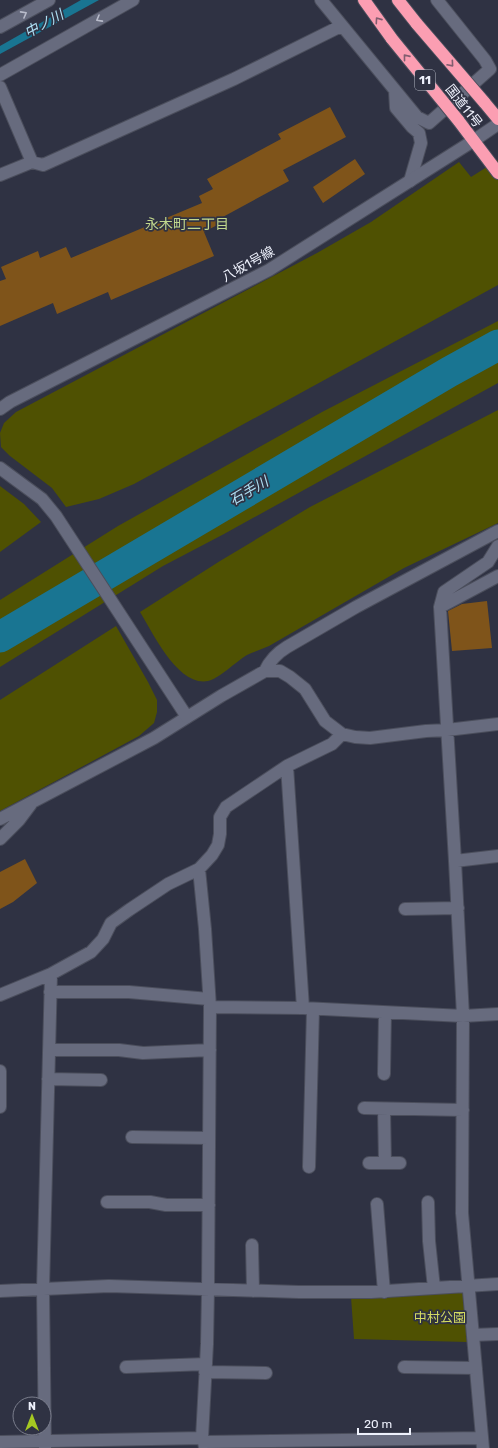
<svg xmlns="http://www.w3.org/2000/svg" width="498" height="1448" font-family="Rubik,'Noto Sans JP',sans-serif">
<rect width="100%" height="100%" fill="#2f3243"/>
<!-- green -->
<path fill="#4f5102" d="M498 160V285L134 484 99 499 66 507 52 488 10 456 1 447 0 433 4 423 16 412 317 253 371 222 459 162 471 177Z
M498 321V383L224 534 163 566 0 667V600L118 526 322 412Z
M498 410V523L404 568 269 646C262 649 254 652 247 655 237 661 217 680 208 681 178 687 153 633 140 612L220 561 310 507Z
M0 486 24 504 41 522 0 552Z
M116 626 148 682 157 700V712L154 723 139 736 0 811V700Z
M463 1291 467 1342 354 1339 351 1297Z"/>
<!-- water -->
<path fill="#197592" d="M81 0H99L0 54V46Z"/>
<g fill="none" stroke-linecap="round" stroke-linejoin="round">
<!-- river -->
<path stroke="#197592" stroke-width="31" d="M0 637 449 372 498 345"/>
</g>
<!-- building -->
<path fill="#7f541a" d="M330 107 346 137 283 170 289 181 221 218 223 222 204 232 214 256 111 300 108 292 57 314 53 303 0 326V281L6 279 1 267 38 251 40 258 66 247 71 258 202 203 199 196 213 189 207 179 281 139 278 134Z
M355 159 365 174 323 203 313 187Z
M487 601 492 648 452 651 448 611 462 604Z
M25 859 37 883 13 902 0 909V872Z"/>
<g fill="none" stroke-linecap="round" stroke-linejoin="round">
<!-- street casing -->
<g stroke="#4b4e5c" stroke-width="14">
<path id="street" d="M321 0 417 117 429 123 490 69 485 60 437 0
M0 87 32 162 43 165 234 79 341 26
M395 91 396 108 412 127 419 133 421 143 410 181
M0 175 32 162
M498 546 488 562 444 592 440 607 498 576
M440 607 455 861 463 1016 462 1213 483 1448
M265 671C270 660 277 653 287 647L356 607 498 531
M287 766 303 1008
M0 819 154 738 221 696 265 671H280L290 677 305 689 325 721 342 734 355 737 370 738 426 731 447 730 498 724
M0 839 19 820 31 804
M455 861 498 856
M199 869 205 929 210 1007 208 1290 207 1344 202 1438 204 1442 205 1448
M405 909 458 908
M50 992H129L209 999
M0 995 51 974 91 952 103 939 111 923 129 910 168 884 199 869 212 855 218 845 220 834V817L226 807 287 766 332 744 342 734
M210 1007 303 1008 463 1016 498 1014
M49 1050H119L143 1053 210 1050
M0 1071V1107
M384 1074 385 1013
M48 1079 101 1080
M364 1108 463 1110
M384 1109 385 1163
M132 1137 209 1138
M369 1163H400
M309 1167 313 1009
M107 1202H150L166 1205H209
M428 1202 429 1241 434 1288
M377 1204 384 1292
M252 1245 253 1291
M0 1291 109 1286 299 1292H371L498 1284
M473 1335 498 1334
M126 1367 206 1364
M404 1367 476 1368
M205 1372 266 1373
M0 1442 202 1438
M204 1442 482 1438
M45 1448 43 1289 51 974"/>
</g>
<!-- secondary casing -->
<g stroke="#4b4e5c" stroke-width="14">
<path id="secondary" d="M0 27 49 0
M0 75 133 0
M0 409 10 402 269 270 473 141 498 124
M0 468 42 499 56 516 187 717"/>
</g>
<!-- highway casing -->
<g stroke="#4b4e5c" stroke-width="14">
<path id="highway" d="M364 0 392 39
M398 0 417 24
M484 102 498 119
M458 120 498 173"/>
</g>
<!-- street -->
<use href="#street" stroke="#676b7e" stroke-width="12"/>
<!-- secondary -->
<use href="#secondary" stroke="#676b7e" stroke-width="12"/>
<!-- highway -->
<use href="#highway" stroke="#fb9eb2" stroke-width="12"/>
<!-- highway-bridge casing -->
<g stroke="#4b4e5c" stroke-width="14" stroke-linecap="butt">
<path id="highway-bridge" d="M417 24 484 102
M392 39 458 120"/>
</g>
<!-- highway-bridge -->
<use href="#highway-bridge" stroke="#fb9eb2" stroke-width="12"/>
</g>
<!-- one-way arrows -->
<defs><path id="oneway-chevron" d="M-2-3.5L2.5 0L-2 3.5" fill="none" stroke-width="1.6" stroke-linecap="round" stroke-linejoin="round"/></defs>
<g stroke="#b8bbca">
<use href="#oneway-chevron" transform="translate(24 14) rotate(-29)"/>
<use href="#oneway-chevron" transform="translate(99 19) rotate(151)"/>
</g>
<g stroke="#815d6f">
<use href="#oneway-chevron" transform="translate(378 20) rotate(-125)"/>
<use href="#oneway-chevron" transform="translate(406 57) rotate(-129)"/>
<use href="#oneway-chevron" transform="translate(451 64) rotate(49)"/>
</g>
<g text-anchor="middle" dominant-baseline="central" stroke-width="3.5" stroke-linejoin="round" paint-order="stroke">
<!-- shield labels -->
<rect fill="#2f3243" stroke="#b5b8c4" stroke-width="1" x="415" y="70" width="20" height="20" rx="3"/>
<g font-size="12" font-weight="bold" fill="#eef1fc">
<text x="425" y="80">11</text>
</g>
<!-- street labels -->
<g font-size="13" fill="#eef1fc" stroke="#2f3243">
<text transform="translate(464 106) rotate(52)">国道11号</text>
<text transform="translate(248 264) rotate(-29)">八坂1号線</text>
</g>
<!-- park labels -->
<g font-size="13" fill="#d5dc62" stroke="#2f3243">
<text x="440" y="1317">中村公園</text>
</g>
<!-- water labels -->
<g font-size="14" font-style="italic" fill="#b0e1f5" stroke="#2f3243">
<text transform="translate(44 24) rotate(-29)">中ノ川</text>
<text transform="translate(249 491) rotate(-30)">石手川</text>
</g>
<!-- neighbourhood labels -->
<g font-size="14" fill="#c2d88e" stroke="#2f3243">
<text x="187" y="224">永木町二丁目</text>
</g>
</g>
<!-- north arrow -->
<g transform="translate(32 1416)"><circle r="19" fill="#2f3243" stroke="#7b7e8d"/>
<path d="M0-3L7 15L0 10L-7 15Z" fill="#a5c822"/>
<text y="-6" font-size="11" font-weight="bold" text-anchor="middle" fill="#eef1fc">N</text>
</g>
<!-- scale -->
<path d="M358 1428v6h52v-6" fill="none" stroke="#eef1fc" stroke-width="2"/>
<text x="364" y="1428" font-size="12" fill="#eef1fc" stroke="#2f3243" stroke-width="3" paint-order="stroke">20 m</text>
</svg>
